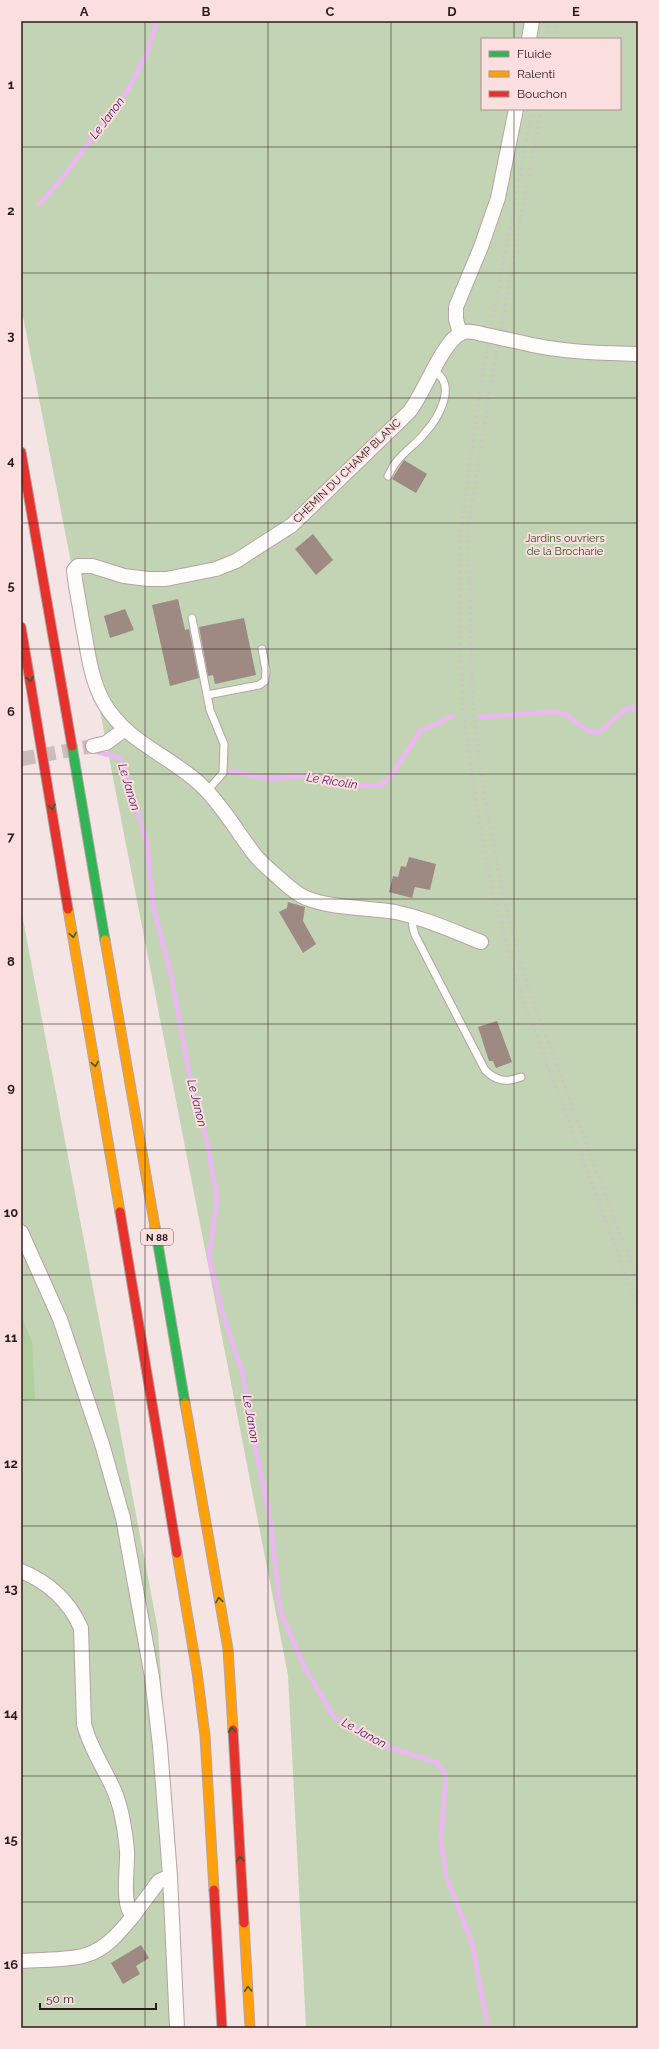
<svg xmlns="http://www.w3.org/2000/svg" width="659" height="2049" font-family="Raleway,sans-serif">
<rect width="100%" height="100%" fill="#f5e4e4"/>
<!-- green -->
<path fill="#c2d4b4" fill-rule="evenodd" d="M21 21H638V2028H306L288 1675 21 306ZM482 39H620V109H482Z
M21 909 158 1630 183 2028H21Z"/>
<!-- forest -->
<path fill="#b0cf9e" d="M21 1315 32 1342 35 1399 21 1402Z"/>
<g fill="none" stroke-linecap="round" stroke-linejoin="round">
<!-- stream -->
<path stroke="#ecb6f3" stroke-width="4.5" d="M39 204 61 180 128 90 148 51 157 21
M480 717 553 712 565 714 588 731 598 733 625 710 632 707 638 712
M97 752 120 758 127 776 147 843 153 906 171 975 192 1088 207 1142 217 1198 209 1257 224 1319 242 1371 253 1437 271 1524 280 1611 305 1668 333 1716 381 1745 436 1762 446 1774 441 1841 446 1876 472 1943 488 2028
M21 753H22
M230 771 270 779 309 775 358 786 381 785 391 776 420 731 453 716"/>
</g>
<!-- building -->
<path fill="#9f8983" d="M404 460 427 474 416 493 392 479Z
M313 534 333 560 316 575 295 549Z
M178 599 185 630 189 629 199 678 170 686 152 605Z
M125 609 134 630 110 638 104 616Z
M244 618 256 675 215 684 213 675 208 676 199 627Z
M409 857 436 864 430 890 415 887 412 898 389 892 393 876 398 877 401 866 406 867Z
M288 902 305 907 303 921 316 944 303 953 279 912 287 908Z
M497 1021 512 1062 496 1068 493 1061H489L478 1027Z
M141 1945 149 1958 136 1966 140 1974 123 1984 111 1963Z"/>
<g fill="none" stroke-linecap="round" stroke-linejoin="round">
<!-- street-tunnel -->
<path stroke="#cdbcbc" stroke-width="14" stroke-dasharray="14 7" stroke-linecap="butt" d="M21 759 93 746"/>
<!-- lane casing -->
<g stroke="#b4a4a4" stroke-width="9">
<path id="lane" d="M388 476C391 471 393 465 398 460 405 451 416 444 424 434 438 419 459 383 433 371
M192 618 210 710 224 744 223 773 207 791
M207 695 259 685 265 681 266 670 262 649
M412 917 413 928 415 935 485 1070C496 1081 506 1083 521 1077"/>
</g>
<!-- street casing -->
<g stroke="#b4a4a4" stroke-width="16">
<path id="street" d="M529 39 532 21
M460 334 456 319V307L481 247 498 198 516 109
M519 342C559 352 597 353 638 354
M93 746 106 743 124 730
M481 942C453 931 424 918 395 912 366 907 334 909 306 898 296 894 287 885 279 878 271 871 262 864 255 855 237 832 223 806 202 786 169 754 128 744 104 703 89 677 87 643 81 615 79 600 75 585 74 570L78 566H92L124 576 148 579H166L216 569 236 561 292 525 409 412C425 392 441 344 461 333 467 330 475 332 482 334
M21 1232 60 1319 102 1444 123 1518 152 1677 160 1746 170 1876 177 2028
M21 1571C48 1582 69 1601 81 1628L84 1724C90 1748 103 1766 113 1788 122 1807 125 1830 127 1851 128 1867 121 1905 133 1916 121 1931 105 1950 86 1955 66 1961 42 1959 21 1961
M133 1916 159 1881 170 1876"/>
</g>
<!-- fast casing -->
<g stroke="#b4a4a4" stroke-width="11">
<path id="fast" d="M72 746 105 940
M155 1227 185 1403"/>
</g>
<!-- slow casing -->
<g stroke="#b4a4a4" stroke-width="11">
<path id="slow" d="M68 909 120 1212
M105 940 155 1227
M185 1403 228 1649 233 1730
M177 1553 197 1672 205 1736 214 1890
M244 1923 250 2028"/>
</g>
<!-- jam casing -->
<g stroke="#b4a4a4" stroke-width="11">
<path id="jam" d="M21 452 72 746
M21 627 68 909
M120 1212 177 1553
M233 1730 244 1923
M214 1890 222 2028"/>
</g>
<!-- lane -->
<use href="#lane" stroke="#fefbfb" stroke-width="7"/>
<!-- street -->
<use href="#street" stroke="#fefbfb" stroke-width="14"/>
<!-- fast -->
<use href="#fast" stroke="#30b455" stroke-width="9"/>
<!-- slow -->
<use href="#slow" stroke="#ff9f0a" stroke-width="9"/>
<!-- jam -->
<use href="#jam" stroke="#e5322d" stroke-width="9"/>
<!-- rail -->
<path stroke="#cbc7c7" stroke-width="3" stroke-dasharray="2 4" stroke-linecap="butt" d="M546 39 549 21
M554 39 558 21
M532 109 481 382 461 529 459 617 463 709 476 802 493 894 519 988 638 1308
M541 109 491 383 468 529 473 709 485 798 503 894 527 985 638 1282"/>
<!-- street-bridge casing -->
<g stroke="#b4a4a4" stroke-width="16" stroke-linecap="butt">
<path id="street-bridge" d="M482 334 519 342"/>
</g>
<!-- street-bridge -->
<use href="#street-bridge" stroke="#fefbfb" stroke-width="14"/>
</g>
<!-- one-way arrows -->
<defs><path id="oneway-chevron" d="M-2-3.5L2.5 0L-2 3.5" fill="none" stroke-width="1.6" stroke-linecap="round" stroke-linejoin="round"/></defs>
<g stroke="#2e6035">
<use href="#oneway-chevron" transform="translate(30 679) rotate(80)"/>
<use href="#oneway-chevron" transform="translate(52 807) rotate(80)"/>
<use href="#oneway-chevron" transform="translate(73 935) rotate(80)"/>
<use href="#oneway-chevron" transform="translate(95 1064) rotate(80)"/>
<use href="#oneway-chevron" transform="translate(219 1600) rotate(-100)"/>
<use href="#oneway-chevron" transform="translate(232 1730) rotate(-93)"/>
<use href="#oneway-chevron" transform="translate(240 1859) rotate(-93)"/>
<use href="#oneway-chevron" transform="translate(248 1989) rotate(-93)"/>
</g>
<!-- grid -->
<path fill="none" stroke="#2c1b1b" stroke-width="1" stroke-opacity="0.55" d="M145 21V2028M268 21V2028M391 21V2028M514 21V39M514 109V2028M21 147H638M21 273H638M21 398H638M21 523H638M21 649H638M21 774H638M21 899H638M21 1024H638M21 1150H638M21 1275H638M21 1400H638M21 1526H638M21 1651H638M21 1776H638M21 1902H638"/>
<g text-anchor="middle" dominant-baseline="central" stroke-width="4" stroke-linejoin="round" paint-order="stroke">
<!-- shield labels -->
<rect fill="#fbdede" stroke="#6a5656" stroke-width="1" x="141" y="1229" width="32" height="16" rx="3"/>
<g font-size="10" font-weight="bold" fill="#2c1b1b">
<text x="157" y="1237">N 88</text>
</g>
<!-- street labels -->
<g font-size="11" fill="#2c1b1b" stroke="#fbdede">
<text transform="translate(347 471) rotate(-44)">CHEMIN DU CHAMP BLANC</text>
</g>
<!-- park labels -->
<g font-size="11" fill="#275419" stroke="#fbdede">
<text x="565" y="538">Jardins ouvriers<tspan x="565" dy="13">de la Brocharie</tspan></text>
</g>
<!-- water labels -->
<g font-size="12" font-style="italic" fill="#541663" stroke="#fbdede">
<text transform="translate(107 118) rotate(-53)">Le Janon</text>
<text transform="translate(332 781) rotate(9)">Le Ricolin</text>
<text transform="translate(129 787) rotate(73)">Le Janon</text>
<text transform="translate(197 1103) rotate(76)">Le Janon</text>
<text transform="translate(251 1419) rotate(80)">Le Janon</text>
<text transform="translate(364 1733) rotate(29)">Le Janon</text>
</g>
</g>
<!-- border -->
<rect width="659" height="2049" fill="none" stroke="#fbdede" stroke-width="44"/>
<!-- legend -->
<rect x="481" y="38" width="140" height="72" fill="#fbdede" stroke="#a89090"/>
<rect x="489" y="51" width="20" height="6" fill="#30b455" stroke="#a89090"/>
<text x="517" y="58" font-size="12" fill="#2c1b1b">Fluide</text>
<rect x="489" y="71" width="20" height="6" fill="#ff9f0a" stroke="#a89090"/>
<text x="517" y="78" font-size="12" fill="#2c1b1b">Ralenti</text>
<rect x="489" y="91" width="20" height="6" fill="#e5322d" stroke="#a89090"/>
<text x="517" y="98" font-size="12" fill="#2c1b1b">Bouchon</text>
<!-- scale -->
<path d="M40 2003v6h116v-6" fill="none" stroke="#2c1b1b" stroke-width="2"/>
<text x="46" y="2003" font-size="12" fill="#2c1b1b" stroke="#fbdede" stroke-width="3" paint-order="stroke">50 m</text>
<rect x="22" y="22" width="615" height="2005" fill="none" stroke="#2c1b1b" stroke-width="1.5"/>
<g font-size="13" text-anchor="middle" font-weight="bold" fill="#2c1b1b">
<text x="84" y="16">A</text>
<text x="206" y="16">B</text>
<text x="330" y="16">C</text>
<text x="452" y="16">D</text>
<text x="576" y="16">E</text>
<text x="11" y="89">1</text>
<text x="11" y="215">2</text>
<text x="11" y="340">3</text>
<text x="11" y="465">4</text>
<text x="11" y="590">5</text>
<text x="11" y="716">6</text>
<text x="11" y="841">7</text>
<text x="11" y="966">8</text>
<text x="11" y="1092">9</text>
<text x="11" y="1217">10</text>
<text x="11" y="1342">11</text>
<text x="11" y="1468">12</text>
<text x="11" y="1593">13</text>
<text x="11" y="1718">14</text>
<text x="11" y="1844">15</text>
<text x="11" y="1969">16</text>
</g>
</svg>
